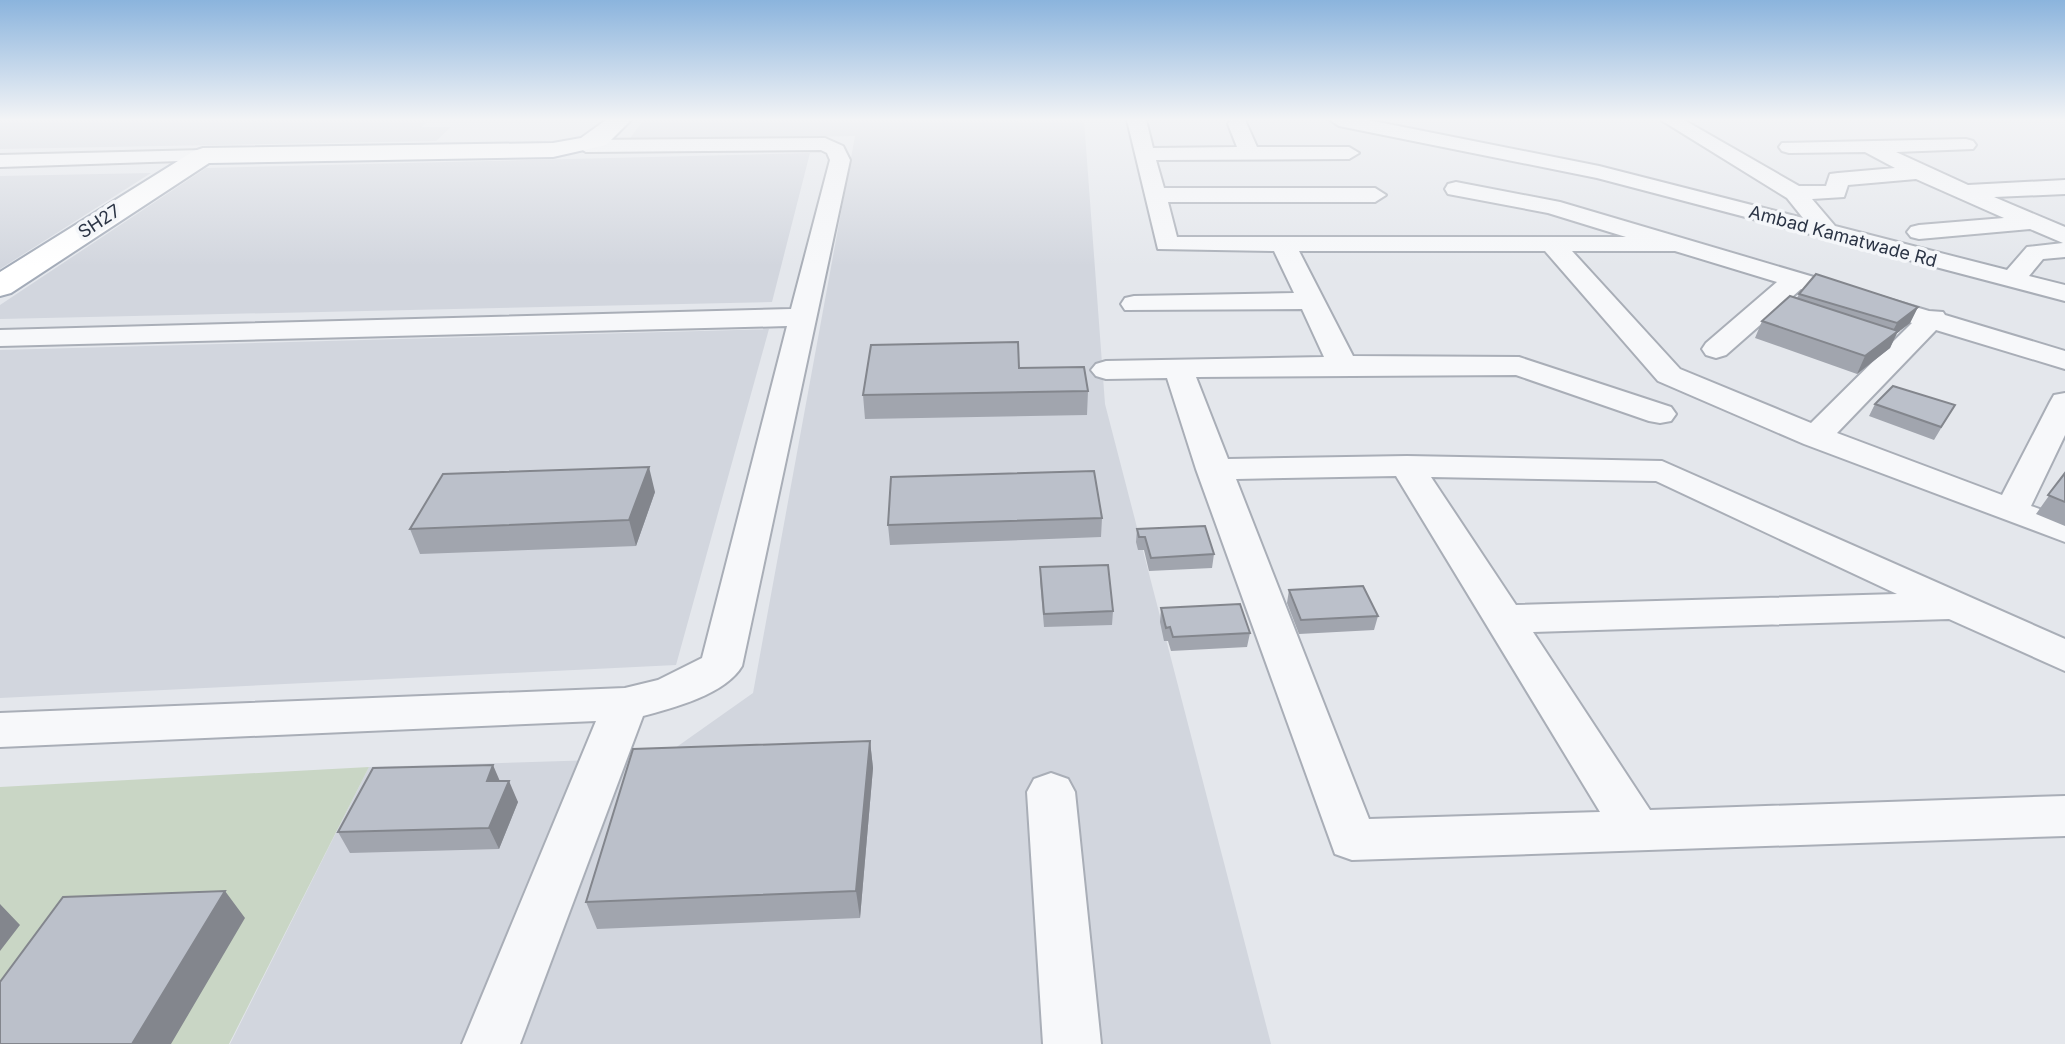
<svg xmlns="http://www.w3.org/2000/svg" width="2065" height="1044" font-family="Inter,sans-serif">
<rect width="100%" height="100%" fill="#e4e7ec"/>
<!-- built -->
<path fill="#d2d6de" d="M0 120H428L421 127H451L436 141 0 149Z
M643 120H1084L1105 404 1271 1044H230L369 767 661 758 753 693 855 136 629 140Z
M810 153 772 302 0 319V305L206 168Z
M151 173 0 269V176Z
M769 329 676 665 0 698V350Z"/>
<!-- green -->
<path fill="#c9d6c5" d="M369 767 229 1044H0V787Z"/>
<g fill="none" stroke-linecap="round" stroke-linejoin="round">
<!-- minor casing -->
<g stroke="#a9aeb7" stroke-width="4">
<path id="minor" d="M1127 120H1146L1153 148 1237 147 1228 124 1231 120H1245L1257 147H1349L1359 153 1349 159 1156 160 1164 188H1375L1386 195 1375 202H1168L1177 237H1626L1548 213 1448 194 1445 189 1448 184 1456 182 1560 202 1929 311 1943 312 1945 315 2065 351V369L1936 330 1837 433 2002 495 2050 402 2054 395 2065 393V435L2031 506 2065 518V542L1804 444 1658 381 1545 251H1299L1353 356 1519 357 1671 407 1676 414 1671 421 1660 423 1649 421 1516 375 1196 377 1228 459 1407 456 1662 461 2065 639V671L1949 619 1533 632 1650 810 2065 796V836L1352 860 1335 854 1196 469 1167 378 1106 379 1096 376 1091 370 1096 364 1106 361 1324 357 1302 309 1125 310 1121 304 1125 298 1134 296 1294 293 1274 251 1158 249ZM1572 251H1675L1777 282 1706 343 1702 349 1706 355 1716 358 1726 355 1801 289 1912 323 1811 423 1680 369ZM1396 476 1600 812 1369 819 1236 479ZM1431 477 1656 481 1897 594 1516 605Z
M1330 120H1368L1599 166 1803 218 1787 198 1661 120H1684L1799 186H1826L1830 174 1838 173 1895 168 1865 152 1789 153 1782 151 1779 147 1782 143 1966 139 1973 141 1976 145 1973 149 1896 152 1968 185 2065 180V194L1994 197 2065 227V257L2043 259 2029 276 2065 285V301L1597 178 1339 126ZM1916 179 2004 218 1919 225 1911 227 1907 232 1911 237 1919 239 2030 229 2063 243 2027 247 2007 270 1835 226 1812 199 1844 197 1848 185Z
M825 138 843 146 850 160 742 666C726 694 673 708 643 716L520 1044H462L596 721 0 747V713L625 688 658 680 702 658 787 326 0 346V330L791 309 830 160 827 153 821 150 586 152 576 146 586 140Z
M203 150 210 152 213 156 210 160 0 167V155Z
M1051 773 1068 779 1075 792 1101 1044H1043L1027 792 1034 779Z"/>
</g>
<!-- major casing -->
<g stroke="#a3abb8" stroke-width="4">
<path id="major" d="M606 120H631L606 145 553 157 209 163 11 293 0 296V272L194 151 203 148 553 143 581 138Z"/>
</g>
<!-- minor -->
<use href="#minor" fill="#f7f8fa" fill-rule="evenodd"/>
<!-- major -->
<use href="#major" fill="#fff" fill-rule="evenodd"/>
</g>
<!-- wall -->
<path fill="#a1a5ae" d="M1799 294 1918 307 1910 323 1897 333 1890 348 1857 374 1755 338 1762 321 1797 298Z
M1019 368 1088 391 1087 415 865 419 863 395Z
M1875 404 1955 405 1934 440 1869 416Z
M2065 473V526L2036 514Z
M655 492 636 546 420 554 410 529Z
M1102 518 1101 537 890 545 888 525Z
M1137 529 1214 554 1212 568 1149 571 1144 550H1138L1136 542Z
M1040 567 1113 611 1112 625 1044 627 1040 581Z
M1289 590 1378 616 1374 630 1299 634 1287 603Z
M1161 608 1250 633 1247 647 1171 651 1168 641H1164L1160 622Z
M870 741 873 768 860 918 597 929 586 902Z
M500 781 518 802 499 849 350 853 338 832Z"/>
<!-- shaded-wall -->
<path fill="#83868d" d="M1918 307 1910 323 1897 333 1890 348 1857 374 1865 356 1889 338 1897 323Z
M649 467 655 492 636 546 629 520Z
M870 741 873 768 860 918 856 891Z
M493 765 502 786 487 781Z
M509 781 518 802 499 849 489 828Z
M225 891 245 918 171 1044H132Z
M0 904 20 925 0 951Z"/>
<!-- building -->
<path fill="#bbc0ca" stroke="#83868d" stroke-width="2" d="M1816 274 1918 307 1897 323 1799 294Z
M1790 296 1898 331 1865 356 1762 321Z
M1018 342 1019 368 1084 367 1088 391 863 395 871 345Z
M1893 386 1955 405 1941 427 1875 404Z
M649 467 629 520 410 529 443 474Z
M1094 471 1102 518 888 525 891 477Z
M2065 473V502L2048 495Z
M1205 526 1214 554 1151 558 1145 537H1139L1137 529Z
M1108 565 1113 611 1044 614 1040 567Z
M1363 586 1378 616 1301 620 1289 590Z
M1240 604 1250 633 1173 637 1170 627 1166 628 1161 608Z
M870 741 856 891 586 902 633 749Z
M493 765 487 781H509L489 828 338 832 373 768Z
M225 891 132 1044H0V982L63 897Z"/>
<!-- sky -->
<linearGradient id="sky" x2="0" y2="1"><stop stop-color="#8bb4dd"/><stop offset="0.45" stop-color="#f3f4f6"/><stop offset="1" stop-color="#f3f4f6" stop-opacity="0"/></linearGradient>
<rect width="2065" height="266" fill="url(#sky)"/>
<g text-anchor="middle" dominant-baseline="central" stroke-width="7" stroke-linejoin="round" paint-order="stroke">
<!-- far-street labels -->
<g font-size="18" fill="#2b3445" stroke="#f4f6f9">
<text transform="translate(99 221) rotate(-33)">SH27</text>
<text transform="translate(1843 236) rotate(15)">Ambad Kamatwade Rd</text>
</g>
</g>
</svg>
